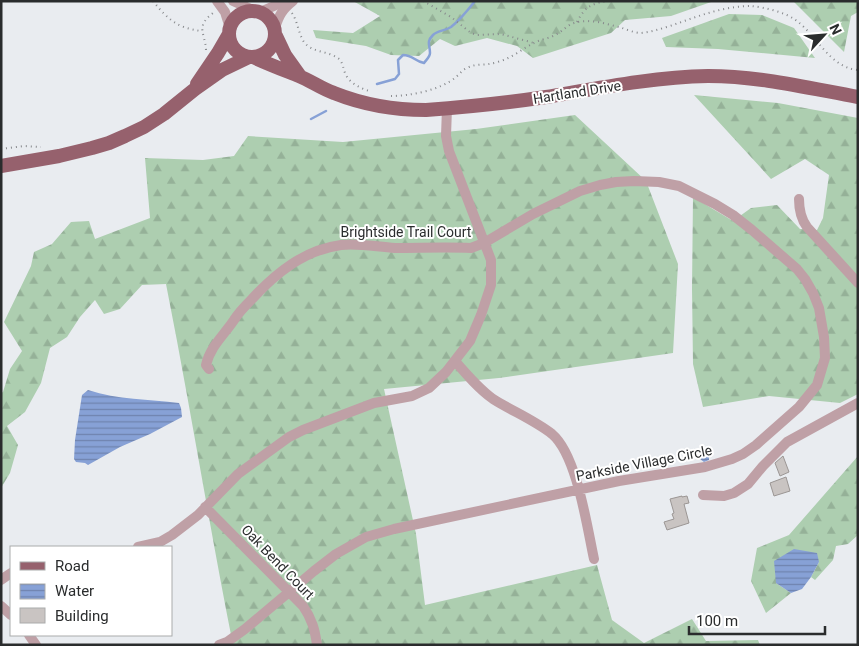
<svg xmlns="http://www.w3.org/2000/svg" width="859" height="646" font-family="Roboto,sans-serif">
<defs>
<pattern id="forest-firs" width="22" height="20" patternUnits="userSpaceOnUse" patternTransform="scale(1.25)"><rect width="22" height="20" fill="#adceb0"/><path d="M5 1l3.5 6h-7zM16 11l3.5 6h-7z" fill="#95b198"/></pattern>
<pattern id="water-rules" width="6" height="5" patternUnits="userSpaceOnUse" patternTransform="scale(1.25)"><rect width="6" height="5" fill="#87a1d6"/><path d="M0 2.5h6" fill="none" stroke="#6f83ae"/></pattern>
</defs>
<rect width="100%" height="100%" fill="#e9ecf0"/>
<!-- forest -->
<path fill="url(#forest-firs)" d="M353 1H714L671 16 625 20 611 33 533 58 517 46 487 38 455 46 440 39 419 56 391 55 366 46 316 38 313 30 353 33 380 16Z
M793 1H858V12L851 16 844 52Z
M729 14 762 15 794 28 815 58 718 49 666 47 662 38Z
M694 95 778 103 858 118V394L840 403 769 396 703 407 693 364 692 289 693 197 733 221 751 208 777 205 800 229 817 230 823 218 829 175 805 159 771 179Z
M575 115 646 181 678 264 673 353 499 378 384 389 416 534 425 605 597 565 612 620 644 643 692 619 706 641 758 640 760 645H233C209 525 190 404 166 284L142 285 120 309 104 314 95 300 80 317 67 337 50 348 41 383 25 412 7 426 18 445 10 473 1 488V393L3 392 10 369 22 351 4 322 31 266 34 252 52 244 71 222 89 221 95 239 150 218 145 158 203 160 234 156 248 136 343 142 476 129Z
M858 456V535L848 544 836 546 833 560 815 580 811 577 819 562 776 583 791 593 766 613 751 581 757 548 789 535Z"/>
<!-- water -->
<path fill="url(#water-rules)" d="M88 390C118 400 149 399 179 403L181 408 182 417 150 434 120 447 88 465 85 463 76 462 74 459 75 440 82 395Z
M703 448 706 449 709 457V460L704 462 700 459V451Z
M794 549 817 553 819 562 811 577 802 589 791 593 776 583 774 561Z"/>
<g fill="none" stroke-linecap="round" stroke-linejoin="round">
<!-- stream -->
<path stroke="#87a1d6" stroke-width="2.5" d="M377 84 395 79 399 74 398 60 403 55C413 55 414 61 424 63 426 60 430 57 430 53 430 45 426 42 433 35 438 30 445 31 451 27 460 20 468 10 475 1
M311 119 326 111"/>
</g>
<!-- building -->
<path fill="#c9c4c2" stroke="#9b9694" d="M783 456 789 472 780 476 775 463Z
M786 477 790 491 774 496 770 483Z
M682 496V497L687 496 689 503 684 504 689 523 667 530 664 522 674 519 672 514 674 513 670 499Z"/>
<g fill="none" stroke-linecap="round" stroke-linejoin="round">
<!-- path -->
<path stroke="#87898c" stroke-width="2" stroke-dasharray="1 4" stroke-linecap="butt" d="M153 1C168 20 178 28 201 31
M423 1 451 17 471 33 477 35 501 34 534 43
M292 13C298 22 298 33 304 42 312 53 330 51 339 59 343 63 343 68 345 73 349 83 360 88 369 91
M577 22C585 7 590 4 607 1
M206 50C205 32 195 27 213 13
M391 96C410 96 441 90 456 77 460 74 462 70 467 68 474 64 482 65 489 64 495 63 502 61 508 58 517 54 525 47 534 43 541 39 548 39 555 35 562 32 567 25 574 23 590 18 607 24 622 28 628 30 635 33 641 33 651 32 660 29 670 26 696 17 723 6 751 6 763 7 784 12 794 19 817 34 828 67 858 70
M1 149 24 146 41 147"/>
<!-- minor -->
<path stroke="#bfa0a6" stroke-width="10" d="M217 1 225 12 230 28
M233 1 253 10
M260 12 274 6 281 1
M275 28C279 15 282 10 293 1
M799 199C799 210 801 219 807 227L858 283
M455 361C467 375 479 389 493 399 512 411 534 420 552 434 577 455 587 527 594 559
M209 369 206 365C210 347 224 335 234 320 239 312 245 306 252 299 276 273 304 250 341 245 359 243 377 247 395 248 420 248 446 247 471 248L484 243 533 214 580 191 600 185 616 182 634 181 659 182 679 186 715 204 733 215 752 230 797 269 805 279 813 293 819 308 824 337 825 358 817 385 799 407 756 445 743 454 732 459 705 467 619 481 394 529 366 537 336 554 314 571 245 629 227 642 219 645
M703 495 724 496 734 493 748 484 763 466 787 442 858 403
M205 507 303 606C312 619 315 630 317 645
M138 547 160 542 172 535 198 515 238 474 289 437 303 430 374 403 412 396 429 388 446 372 470 341 481 315 491 285V260L449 151 446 136 447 108
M1 580 11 573
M1 606 11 615
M29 635 36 645"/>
<!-- major -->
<path stroke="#96616d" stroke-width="14" d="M229 34a23 23 0 1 1 46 0a23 23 0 1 1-46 0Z
M276 36 285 55 300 76
M253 57C268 64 284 70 299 76 311 81 322 89 334 93 364 105 394 110 426 110 466 107 506 103 546 97 599 88 654 77 708 76 759 76 808 88 858 97
M197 84 218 53 229 34
M1 166 59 156 92 148 109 143 125 136 144 127 164 114 195 89 222 70 249 57"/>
</g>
<g text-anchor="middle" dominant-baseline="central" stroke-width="4" stroke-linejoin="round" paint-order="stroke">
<!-- street labels -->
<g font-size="14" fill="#2a2c2d" stroke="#fff">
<text transform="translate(577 92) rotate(-9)">Hartland Drive</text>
<text x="406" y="232">Brightside Trail Court</text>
<text transform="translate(644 463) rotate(-11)">Parkside Village Circle</text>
<text transform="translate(278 562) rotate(46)">Oak Bend Court</text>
</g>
</g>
<!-- border -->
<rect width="859" height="646" fill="none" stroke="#2a2c2d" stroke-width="5"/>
<!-- legend -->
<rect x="10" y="546" width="162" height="90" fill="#ffffff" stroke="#aaabab"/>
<rect x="20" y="562" width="25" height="8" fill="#96616d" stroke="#aaabab"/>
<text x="55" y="571" font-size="15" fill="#2a2c2d">Road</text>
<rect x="20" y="584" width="25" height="15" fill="url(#water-rules)" stroke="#aaabab"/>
<text x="55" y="596" font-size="15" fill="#2a2c2d">Water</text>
<rect x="20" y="608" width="25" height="15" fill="#c9c4c2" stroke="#aaabab"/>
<text x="55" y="621" font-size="15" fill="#2a2c2d">Building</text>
<!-- north arrow -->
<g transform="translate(824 35) rotate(64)" stroke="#ffffff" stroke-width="4" paint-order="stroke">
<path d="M0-4L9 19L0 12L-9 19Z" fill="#2a2c2d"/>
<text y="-8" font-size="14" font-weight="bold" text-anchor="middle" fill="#2a2c2d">N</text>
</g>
<!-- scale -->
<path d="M689 626v8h136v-8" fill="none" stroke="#2a2c2d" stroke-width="2.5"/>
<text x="696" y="626" font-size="15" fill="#2a2c2d" stroke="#ffffff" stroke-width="4" paint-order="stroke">100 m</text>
</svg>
